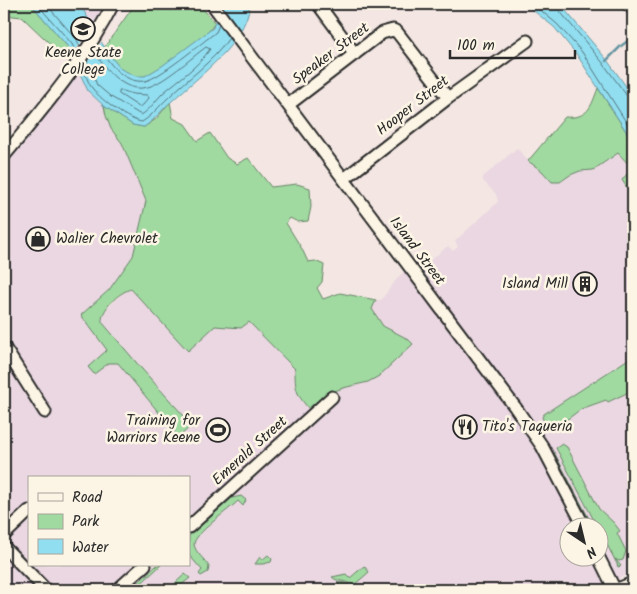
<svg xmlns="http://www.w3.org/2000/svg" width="637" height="594" font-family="Kalam,sans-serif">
<rect width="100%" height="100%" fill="#f4e7e3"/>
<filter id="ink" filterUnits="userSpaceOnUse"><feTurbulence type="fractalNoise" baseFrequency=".02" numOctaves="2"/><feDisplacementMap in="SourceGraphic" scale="10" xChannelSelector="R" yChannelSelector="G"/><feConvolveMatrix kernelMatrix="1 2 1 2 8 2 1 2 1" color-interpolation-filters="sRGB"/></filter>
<g filter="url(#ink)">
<!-- built -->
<path fill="#ead7e1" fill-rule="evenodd" d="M54 4H105L96 20 83 38Z
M78 69 88 91 104 106 106 116 111 129 122 143 146 201 133 256 109 290 82 315 107 350 94 374 109 363H118L179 437 192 425 141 368 102 322 103 313 124 291 131 289 136 295 215 326 241 328 249 322 295 369V387L309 408 326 394 343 388 368 382 408 339 383 326 372 309 376 300H381L399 276 418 260 423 266 448 246 453 251 458 247 455 241 498 202 496 194 483 181V177L517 148 530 163 542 171 553 182H560L570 175 580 171 593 170 618 153 632 168 633 356 544 414 561 424 581 409 607 400 608 402 633 390V572L592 590H4V165ZM29 478H189V565H29ZM570 526H600V556H570Z"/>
<!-- green -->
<path fill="#a0daa0" stroke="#668266" d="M4 4H31L68 47 70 52 65 58 22 17 4 15Z
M135 4H199L215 23 206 35 159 75 125 78 104 48Z
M598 88 633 142V197L622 180 632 168 618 153 593 170 580 171 570 175 560 182H552L542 171 528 161 565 117C588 119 591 107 598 88Z
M170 102 173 118 185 124 197 141 210 133 227 158 237 164 248 158 271 187 297 184 310 188 311 207 308 221 298 222 290 218 286 223 302 249 308 262 315 261 324 265 322 282 317 288 323 299 340 293 376 300 372 309 383 326 408 339 413 344 379 376 368 382 343 388 326 394 309 409C296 394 295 389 295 369L249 322 241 328 215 326 188 351 131 289C119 292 101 309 102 322L141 368 192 425 179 437 118 363H109L94 374 88 367 107 350 81 315 109 290 133 256 146 201 122 143 111 129 106 116 104 106 133 125 144 127 156 119Z
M633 356V390L608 402 606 400 581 409 553 430H548L542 417 544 414Z
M562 444 567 447 599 509 614 523 620 531 617 533 626 551 623 560 619 561 615 559 621 566 618 567 617 564 600 531V526H597L556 448Z
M554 452 593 526H591L554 457Z
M241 496 246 500 243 506 238 501C230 509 194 534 194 544 195 553 206 560 209 567L208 572 201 576 199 574 202 570 189 555V536L232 498Z
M268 555 272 559 271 562 263 564H255L260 557 262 560Z
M157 565H161L134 590H130Z
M364 566 369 572 353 586C347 579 338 583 332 577L346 574 350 578Z
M185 574 190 578 175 590 172 586Z
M337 582 345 583 351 587 349 590H333L339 584Z"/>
<!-- water -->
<path fill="#91def1" stroke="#6896a2" d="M31 4H80L107 52 121 69 136 76H145L162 66 213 28 220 4H250C245 44 200 75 172 101 161 110 156 119 144 127L133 125 104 106 88 91 68 47Z
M525 4H560L607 60 633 96V142L577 55 554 27Z"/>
<!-- pier -->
<path fill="#f4e7e3" d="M94 24 103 40 78 75 70 58Z"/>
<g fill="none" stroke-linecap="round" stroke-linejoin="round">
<!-- shore -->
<path stroke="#54737a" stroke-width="1" d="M37 4 72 44 76 53
M46 4 77 40 80 47
M533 4 557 24 582 52 633 133
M557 4 558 9 603 63 627 96 633 98
M98 45C107 61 123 84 145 81 158 79 203 42 216 32L219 25
M87 61 97 85 111 97 141 115C150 110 155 101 163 93 179 79 198 67 210 49L206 47C191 58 165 82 148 87 124 94 104 68 94 51
M83 68C86 74 88 84 93 89 102 101 128 120 142 122 153 115 159 106 168 98 188 78 213 62 229 38
M120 90 133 94 147 95 149 98 143 105 139 107 119 94Z"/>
<!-- stream -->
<path stroke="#6896a2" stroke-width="2.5" d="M606 61 621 46 633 37"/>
<!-- minor casing -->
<g stroke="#2b2b2b" stroke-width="15">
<path id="minor" d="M212 4 515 407 542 446 584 526
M318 4 355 54
M628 4 633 9
M288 105 382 33 393 30 397 32 448 98
M4 156C43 109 85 60 113 4
M344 179 448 98 527 41
M4 347 45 412
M189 527 332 397
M4 535 29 511
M4 547 46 590
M598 556 615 590
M117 590 145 565
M615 590 633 583"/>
</g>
<!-- minor -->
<use href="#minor" stroke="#fcf5e5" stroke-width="11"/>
</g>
</g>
<!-- icons -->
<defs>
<g id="university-ring" transform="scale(1.25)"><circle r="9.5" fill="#fcf5e5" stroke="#2b2b2b" stroke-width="1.5"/><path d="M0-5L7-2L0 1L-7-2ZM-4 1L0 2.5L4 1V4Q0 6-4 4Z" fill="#2b2b2b"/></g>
<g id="shop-ring" transform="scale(1.25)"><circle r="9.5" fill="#fcf5e5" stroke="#2b2b2b" stroke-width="1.5"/><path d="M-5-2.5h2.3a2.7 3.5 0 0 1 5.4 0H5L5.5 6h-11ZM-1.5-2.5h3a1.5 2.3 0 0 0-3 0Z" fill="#2b2b2b"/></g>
<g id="building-ring" transform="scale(1.25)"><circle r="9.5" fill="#fcf5e5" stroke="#2b2b2b" stroke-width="1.5"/><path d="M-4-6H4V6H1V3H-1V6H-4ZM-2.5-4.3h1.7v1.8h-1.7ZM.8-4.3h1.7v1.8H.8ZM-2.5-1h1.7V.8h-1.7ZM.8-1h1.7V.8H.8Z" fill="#2b2b2b"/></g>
<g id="restaurant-ring" transform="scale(1.25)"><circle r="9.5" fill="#fcf5e5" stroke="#2b2b2b" stroke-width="1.5"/><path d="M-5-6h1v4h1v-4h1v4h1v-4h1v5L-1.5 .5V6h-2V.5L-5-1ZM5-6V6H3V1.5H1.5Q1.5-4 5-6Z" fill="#2b2b2b"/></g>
<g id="stadium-ring" transform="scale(1.25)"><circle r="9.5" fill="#fcf5e5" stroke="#2b2b2b" stroke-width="1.5"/><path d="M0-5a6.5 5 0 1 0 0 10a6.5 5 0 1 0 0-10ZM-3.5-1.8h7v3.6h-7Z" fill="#2b2b2b"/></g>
</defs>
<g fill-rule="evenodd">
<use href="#university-ring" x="83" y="29"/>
<use href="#shop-ring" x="38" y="239"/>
<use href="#building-ring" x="585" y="284"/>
<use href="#restaurant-ring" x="465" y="427"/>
<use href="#stadium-ring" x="218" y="430"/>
</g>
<g text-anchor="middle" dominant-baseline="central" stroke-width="5" stroke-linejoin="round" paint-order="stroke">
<!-- poi labels -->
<g font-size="15" fill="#2b2b2b" stroke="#fcf5e5" text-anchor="start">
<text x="83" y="53" text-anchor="middle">Keene State<tspan x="83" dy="17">College</tspan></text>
<text x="56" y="239">Walier Chevrolet</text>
<text x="568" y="284" text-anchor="end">Island Mill</text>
<text x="200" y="421" text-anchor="end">Training for<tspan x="200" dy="17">Warriors Keene</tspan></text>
<text x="482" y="427">Tito's Taqueria</text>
</g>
<!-- street labels -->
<g font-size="15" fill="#2b2b2b" stroke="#fcf5e5">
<text transform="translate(331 54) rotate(-37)">Speaker Street</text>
<text transform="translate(413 106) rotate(-38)">Hooper Street</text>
<text transform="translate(417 251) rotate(53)">Island Street</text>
<text transform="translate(250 451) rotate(-42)">Emerald Street</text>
</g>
</g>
<!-- margin -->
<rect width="637" height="594" fill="none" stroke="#fcf5e5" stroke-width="20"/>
<rect x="10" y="10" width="617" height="574" fill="none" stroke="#2b2b2b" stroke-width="2" filter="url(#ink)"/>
<!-- legend -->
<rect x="28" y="476" width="162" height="90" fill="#fcf5e5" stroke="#a8a49b"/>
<rect x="38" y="493" width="25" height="8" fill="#fcf5e5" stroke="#a8a49b"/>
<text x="72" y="502" font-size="15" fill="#2b2b2b">Road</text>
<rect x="38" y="514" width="25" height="15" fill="#a0daa0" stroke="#a8a49b"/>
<text x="72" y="526" font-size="15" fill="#2b2b2b">Park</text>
<rect x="38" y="539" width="25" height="15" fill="#91def1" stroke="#a8a49b"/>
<text x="72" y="552" font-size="15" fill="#2b2b2b">Water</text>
<!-- north arrow -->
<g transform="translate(584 542) rotate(145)"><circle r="24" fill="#fcf5e5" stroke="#a8a49b"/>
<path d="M0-4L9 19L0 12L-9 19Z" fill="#2b2b2b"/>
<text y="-8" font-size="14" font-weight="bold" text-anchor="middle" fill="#2b2b2b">N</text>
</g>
<!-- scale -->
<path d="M450 50v8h125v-8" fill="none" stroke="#2b2b2b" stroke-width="2.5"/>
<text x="457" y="50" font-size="15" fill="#2b2b2b" stroke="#fcf5e5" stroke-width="4" paint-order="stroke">100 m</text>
</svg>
